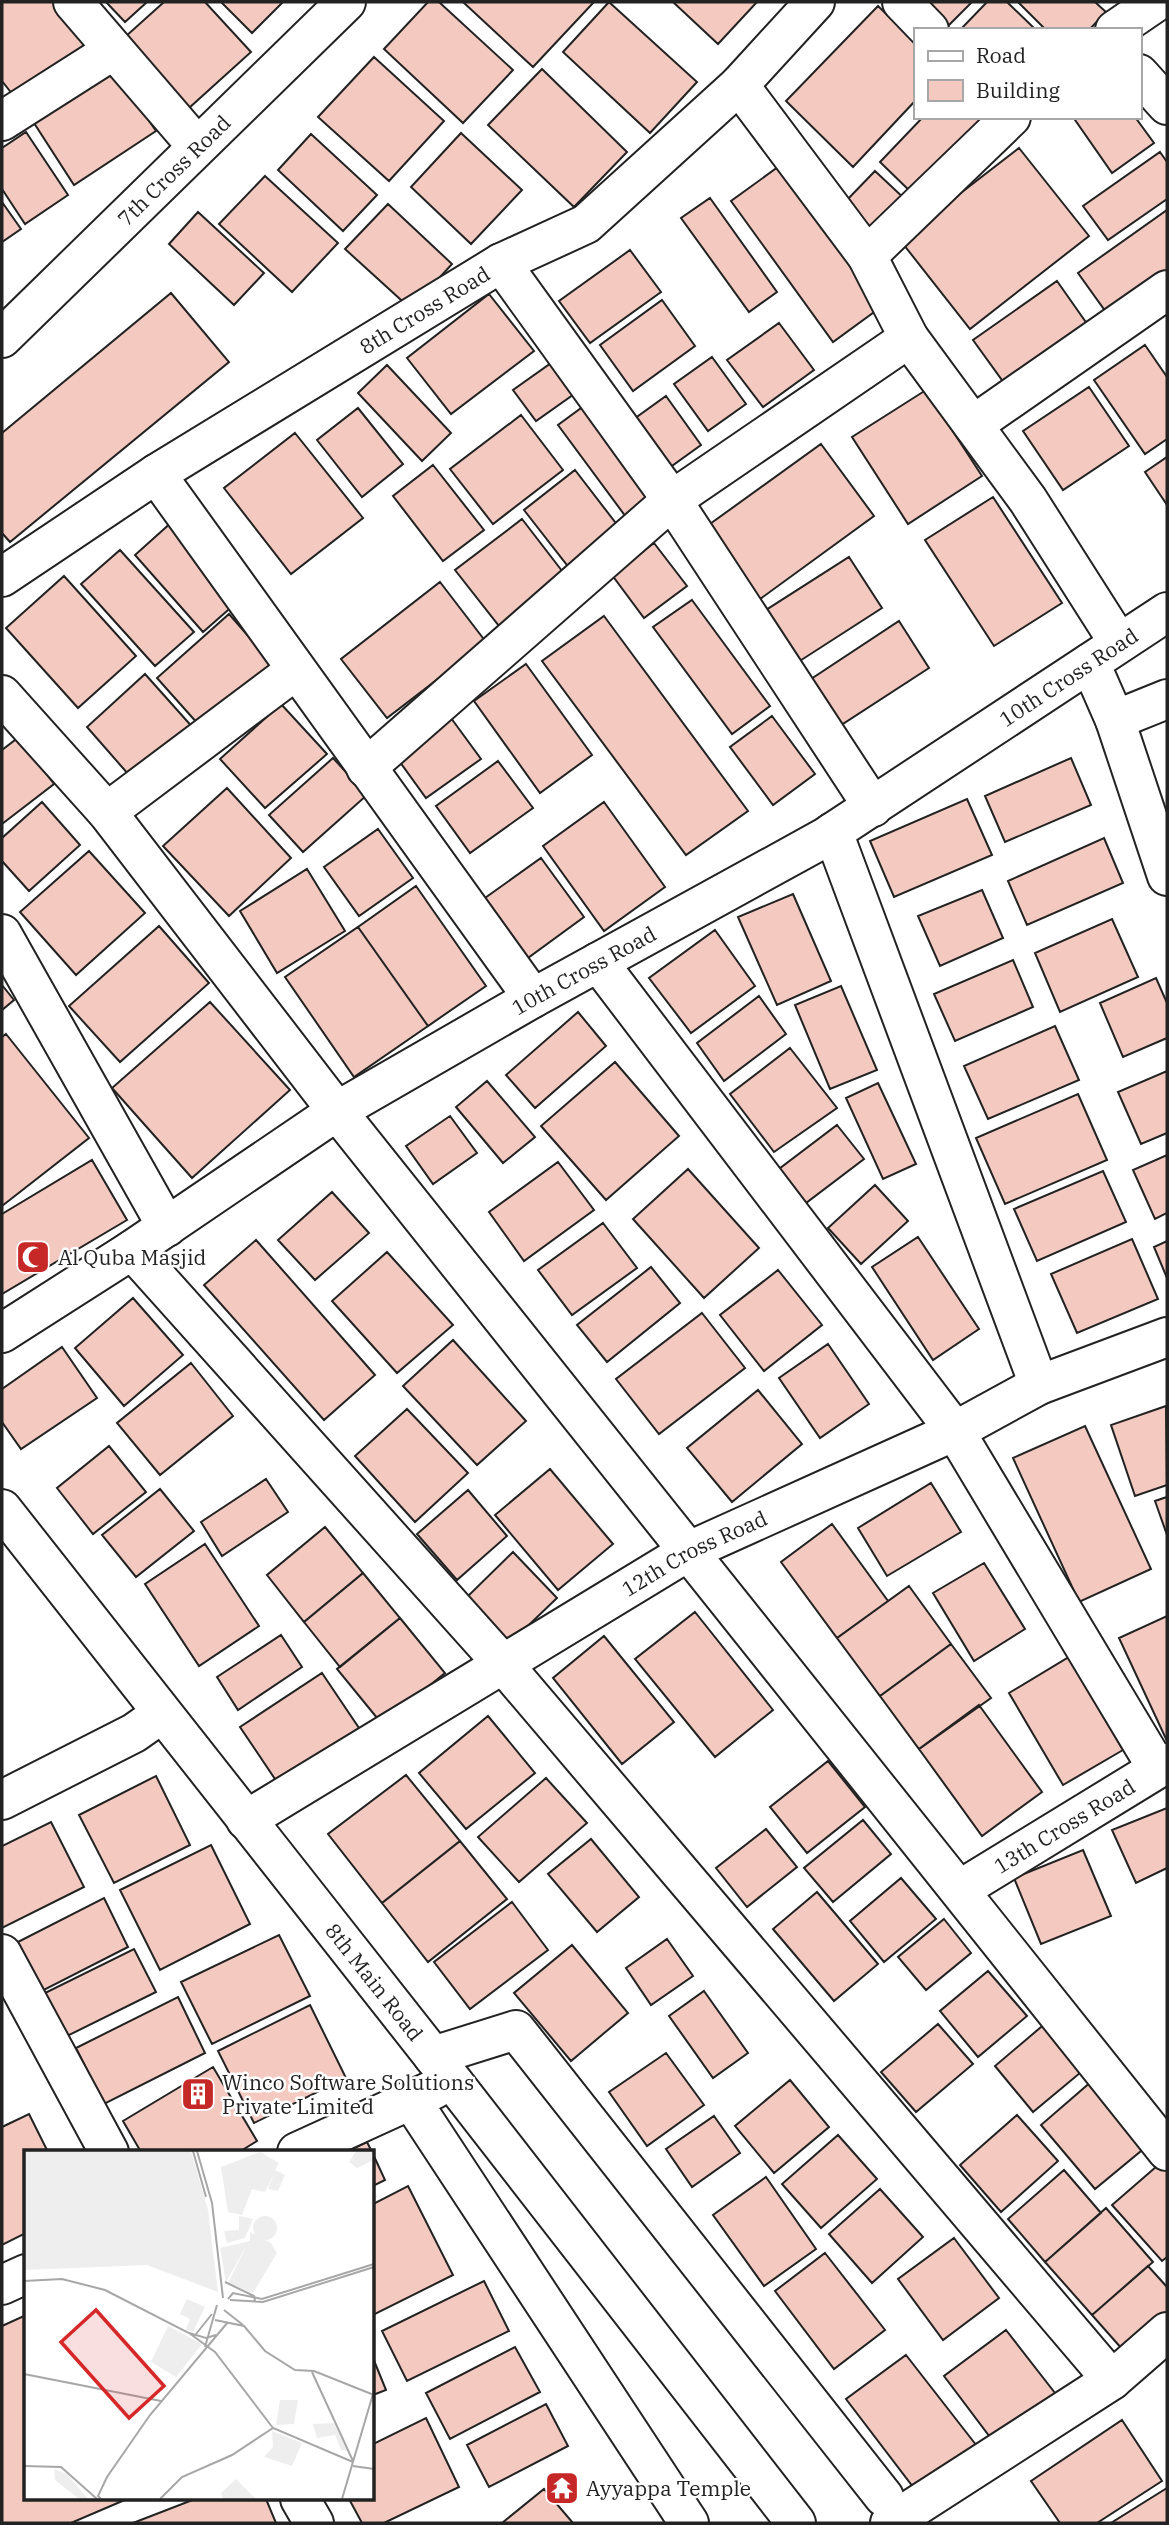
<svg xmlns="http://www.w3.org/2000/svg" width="1169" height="2525" font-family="'IBM Plex Serif',serif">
<rect width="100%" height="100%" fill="#fff"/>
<!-- building -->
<path fill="#f3c9c0" stroke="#222" stroke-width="2" d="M2 2H55L88 42 17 100 2 81Z
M106 2H147L125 22Z
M164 2H205L251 52 189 108 125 37Z
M221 2H283L252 33Z
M428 2H439L513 70 463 123 384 49Z
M463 2H594L533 67Z
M609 2 697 82 650 133 563 52Z
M673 2H757L718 44Z
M921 2H972L947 27Z
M987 2H1007L1036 30H960Z
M1018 2H1095L1106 12 1089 30H1046Z
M878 6 915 42V101L853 167 786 101Z
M374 57 444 121 389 181 318 117Z
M114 69 156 131 74 185 34 123Z
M542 69 627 152 574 207 488 125Z
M923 117H983L915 196 880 162Z
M1073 117H1135L1154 143 1112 173Z
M26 132 68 195 25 224 2 189V148Z
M461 133 522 190 471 244 411 187Z
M311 134 377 195 343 231 278 170Z
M1019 148 1089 236 970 329 900 240Z
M1160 152 1167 162V199L1108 240 1083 206Z
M778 167 881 307 833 342 731 201Z
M875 171 908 202 877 234 845 202Z
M265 176 338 243 292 292 219 224Z
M710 198 777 292 749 312 681 218Z
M2 202 21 229 2 242Z
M388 204 452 264 411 309 345 249Z
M1167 210V279L1111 319 1078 273Z
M198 212 264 273 234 305 169 244Z
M630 250 661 292 590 343 559 301Z
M1057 281 1090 328 1007 387 973 340Z
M171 293 229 362 10 542 2 533V433Z
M489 294 534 351 451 414 407 358Z
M662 300 695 346 633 391 600 345Z
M779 323 814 370 763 407 727 360Z
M1145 345 1167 377V439L1145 454 1094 380Z
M712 357 746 404 708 431 674 384Z
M554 361 577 392 536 421 513 390Z
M387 365 451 433 422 461 358 393Z
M1089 387 1129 446 1063 490 1023 431Z
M926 390 982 476 908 524 852 437Z
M666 396 701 445 669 468 634 419Z
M588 403 656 495 626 517 558 425Z
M358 408 403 464 362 497 317 440Z
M521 415 563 470 493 524 450 469Z
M295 433 363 518 291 574 224 488Z
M821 444 874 516 756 602 703 529Z
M1167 457V505L1145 472Z
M433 465 484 530 443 561 393 496Z
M575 470 625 535 574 574 524 510Z
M993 497 1062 603 994 646 925 540Z
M522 519 569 580 503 631 455 570Z
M173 521 243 597 203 632 135 555Z
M654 543 687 586 644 618 612 575Z
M120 550 194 632 155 666 81 584Z
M849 557 882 608 792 666 758 615Z
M64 576 136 656 78 708 6 628Z
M440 582 486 642 387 718 341 659Z
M692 600 770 706 732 734 653 627Z
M229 614 278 670 207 734 157 678Z
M604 616 748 811 686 855 542 661Z
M899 621 929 668 835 729 805 683Z
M526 664 592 755 540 793 474 701Z
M145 674 195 730 136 783 87 727Z
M281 704 327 754 265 808 220 759Z
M772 716 815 774 773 805 730 747Z
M451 718 481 759 426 798 397 758Z
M19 737 54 784 2 824V750Z
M333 758 367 795 303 852 269 815Z
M1071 758 1091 805 1005 842 985 796Z
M498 761 533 808 470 853 436 806Z
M227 788 291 858 229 916 163 846Z
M967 799 992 855 894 897 870 841Z
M42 802 80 845 29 891 2 861V838Z
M604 802 665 887 604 931 543 846Z
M378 829 413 878 359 916 324 867Z
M1104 838 1123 883 1027 925 1008 881Z
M89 851 145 913 76 975 20 912Z
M541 858 584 917 521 963 478 903Z
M307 869 345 931 277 973 240 911Z
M416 886 486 986 428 1026 358 927Z
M982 890 1003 938 940 966 918 916Z
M793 894 831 981 777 1005 738 917Z
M1112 919 1138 977 1060 1012 1035 953Z
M159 926 209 983 120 1062 69 1006Z
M358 927 428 1026 354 1077 285 977Z
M715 930 755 986 691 1033 649 978Z
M1013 960 1033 1007 955 1041 934 994Z
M1156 978 1167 1003V1038L1123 1057 1100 1003Z
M2 985 14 1000 2 1010Z
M841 986 877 1070 830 1089 795 1005Z
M759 996 786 1034 724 1081 697 1043Z
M210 1002 290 1090 192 1178 112 1088Z
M578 1012 606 1046 535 1108 506 1075Z
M1055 1026 1079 1080 988 1119 964 1066Z
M6 1034 89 1138 2 1206V1037Z
M790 1048 837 1108 774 1152 730 1094Z
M615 1062 679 1136 606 1200 541 1126Z
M1167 1071V1133L1141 1144 1118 1092Z
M487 1081 535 1137 503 1163 456 1107Z
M878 1083 916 1164 883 1179 846 1098Z
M1078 1094 1107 1160 1005 1204 976 1138Z
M450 1116 477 1153 433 1184 406 1146Z
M837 1125 864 1159 802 1206 775 1172Z
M1167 1155V1213L1155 1219 1133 1170Z
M92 1160 127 1220 2 1294V1214Z
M558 1162 594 1210 524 1261 489 1212Z
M688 1169 759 1248 704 1298 633 1219Z
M1103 1171 1126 1222 1037 1261 1014 1209Z
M875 1185 908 1221 861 1264 828 1228Z
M332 1192 369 1233 315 1280 278 1240Z
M603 1223 637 1268 572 1315 538 1270Z
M918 1237 979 1329 933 1360 872 1267Z
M1132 1239 1158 1299 1077 1333 1051 1274Z
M256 1240 375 1375 324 1420 204 1285Z
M1167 1241V1278L1154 1247Z
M387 1252 453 1325 397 1373 332 1301Z
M651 1267 680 1303 607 1362 577 1325Z
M778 1270 822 1325 764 1371 720 1315Z
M133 1298 183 1355 124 1406 75 1348Z
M702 1313 745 1368 659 1434 616 1379Z
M453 1340 526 1421 477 1465 403 1386Z
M828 1344 869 1404 820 1438 779 1378Z
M62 1347 97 1398 21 1449 2 1422V1389Z
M191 1363 233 1416 160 1475 117 1423Z
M758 1390 802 1444 732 1502 687 1448Z
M1166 1406 1167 1485 1135 1496 1111 1425Z
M407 1409 468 1473 415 1522 355 1456Z
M1085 1426 1151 1569 1079 1602 1013 1458Z
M109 1446 146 1492 93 1534 57 1488Z
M550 1469 613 1544 558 1590 495 1515Z
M266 1479 288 1512 222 1556 201 1522Z
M931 1483 961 1532 887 1576 858 1528Z
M160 1489 194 1531 136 1577 102 1535Z
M468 1490 507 1536 457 1580 417 1534Z
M1167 1497V1535L1155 1501Z
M832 1524 888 1601 837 1638 781 1562Z
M325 1527 363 1573 304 1622 267 1575Z
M205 1544 259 1626 199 1666 145 1584Z
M513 1552 557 1598 509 1644 465 1599Z
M984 1563 1025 1629 974 1661 933 1593Z
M363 1573 400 1618 340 1667 304 1622Z
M909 1586 951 1644 880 1696 837 1638Z
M695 1612 773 1710 715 1757 635 1659Z
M1167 1616V1741L1119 1638Z
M400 1618 445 1673 382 1724 337 1669Z
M281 1635 302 1667 238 1710 217 1677Z
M604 1636 674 1722 622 1764 553 1678Z
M951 1644 991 1698 919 1749 880 1696Z
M1069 1657 1123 1750 1063 1785 1009 1693Z
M322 1673 361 1731 279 1785 240 1727Z
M979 1705 1042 1792 982 1836 919 1749Z
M488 1716 535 1773 466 1829 419 1773Z
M828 1761 865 1807 807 1853 770 1807Z
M406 1775 460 1841 382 1903 328 1834Z
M156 1776 190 1845 114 1883 79 1815Z
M546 1778 587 1823 519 1882 478 1837Z
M1167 1808V1868L1136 1883 1112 1830Z
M863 1820 891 1854 833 1902 804 1868Z
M51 1822 84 1887 2 1928V1846Z
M766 1829 797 1867 747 1907 716 1868Z
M591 1839 639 1897 597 1932 548 1874Z
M460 1841 507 1899 428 1962 382 1903Z
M211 1845 250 1924 160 1970 120 1890Z
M1083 1850 1111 1916 1041 1944 1014 1878Z
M901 1878 936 1919 884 1962 850 1921Z
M817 1892 878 1964 834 2001 773 1929Z
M104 1898 128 1947 36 1994 12 1945Z
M512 1902 548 1950 470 2009 434 1962Z
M944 1919 971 1953 926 1990 898 1957Z
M279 1935 310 1996 212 2044 181 1982Z
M667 1939 693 1976 651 2005 626 1968Z
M572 1945 628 2013 571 2061 514 1993Z
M134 1949 156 1992 63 2038 43 1994Z
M988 1971 1027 2016 978 2057 940 2011Z
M704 1991 748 2053 713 2078 669 2016Z
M178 1997 205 2053 104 2104 76 2048Z
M310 2005 346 2078 254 2123 218 2051Z
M1047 2022 1086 2068 1033 2112 995 2066Z
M938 2024 973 2064 916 2112 881 2072Z
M666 2053 704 2105 647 2146 609 2092Z
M213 2067 257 2141 239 2152H141L123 2121Z
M790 2080 829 2127 774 2173 735 2126Z
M1092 2081 1147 2146 1095 2189 1041 2125Z
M29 2114 48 2152H26V2233L2 2245V2127Z
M1017 2115 1058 2161 1001 2212 960 2165Z
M714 2116 740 2153 692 2187 666 2149Z
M838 2135 877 2179 821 2228 782 2184Z
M367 2142 372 2152H346Z
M373 2154 385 2180 373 2186Z
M1164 2160 1167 2164V2257L1162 2261 1112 2205Z
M1064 2170 1101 2213 1045 2262 1008 2219Z
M766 2177 816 2249 764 2286 713 2215Z
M408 2186 453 2275 373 2315V2204Z
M880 2189 923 2237 872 2283 829 2234Z
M1106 2208 1153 2262 1092 2315 1045 2262Z
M954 2238 999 2298 943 2340 898 2279Z
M825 2253 885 2330 834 2369 775 2291Z
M1148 2266 1167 2287V2326L1130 2358 1092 2315Z
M484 2281 509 2331 407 2381 382 2331Z
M26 2315V2499H127L71 2523H2V2326Z
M1006 2330 1055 2393 993 2441 944 2376Z
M515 2347 540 2392 450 2439 426 2393Z
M906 2355 980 2450 920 2496 846 2399Z
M373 2358 386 2390 373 2395Z
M546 2404 568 2446 489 2487 467 2445Z
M426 2418 459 2487 384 2523H362L349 2499H373V2444Z
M1122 2420 1162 2481 1097 2523H1060L1031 2481Z
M1167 2488V2523H1111Z
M544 2489 573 2523H502Z
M195 2499H266L276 2523H133Z"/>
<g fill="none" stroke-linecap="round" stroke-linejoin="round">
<!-- minor casing -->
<g stroke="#222" stroke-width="42">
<g id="minor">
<path d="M73 2 196 145"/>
<path d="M902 2 929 30"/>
<path d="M1115 30 1156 2"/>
<path d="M1139 74 1167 105"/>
<path d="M739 85 867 256 909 338 1028 500 1119 643"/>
<path d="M2 121 112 51"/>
<path d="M867 256 1011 117"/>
<path d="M501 263 672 500 873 807"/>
<path id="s1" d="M2 338 346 2"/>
<path d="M973 425 1167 290"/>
<path d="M156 474 533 998"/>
<path id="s2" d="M2 577 156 474 501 263 586 224 739 85 815 2"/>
<path d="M1090 663 1115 720 1167 699"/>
<path d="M2 695 107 812 337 1111 1167 2151"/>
<path d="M1115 720 1167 876"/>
<path d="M366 768 672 500 909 338"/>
<path d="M107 812 296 670"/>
<path d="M833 832 1039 1385"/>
<path d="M2 934 167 1227"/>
<path d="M598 962 955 1431 1157 1768"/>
<path d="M132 1250 504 1665 1112 2380"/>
<path id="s3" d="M2 1333 132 1250 337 1111 533 998 824 838 1167 612"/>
<path d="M2 1800 134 1733 161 1714"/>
<path id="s4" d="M246 1820 689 1551 955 1431 1039 1385 1167 1337"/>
<path id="s5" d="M961 1889 1167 1763"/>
<path d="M2 1954 109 2152"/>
<path d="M433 2056 516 2030 884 2497"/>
<path d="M411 2100 689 2523"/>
<path d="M297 2152 435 2089"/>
<path d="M2 2285 26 2274"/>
<path d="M300 2499 314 2523"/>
<path d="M890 2523 1112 2380 1167 2332"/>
</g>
</g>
<!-- tertiary casing -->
<g stroke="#222" stroke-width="42">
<g id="tertiary">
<path id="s6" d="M2 1509 433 2056 796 2523"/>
</g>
</g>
<!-- minor -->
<use href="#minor" stroke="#fff" stroke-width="38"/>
<!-- tertiary -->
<use href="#tertiary" stroke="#fff" stroke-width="38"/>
</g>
<!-- icons -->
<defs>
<g id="mosque-square" transform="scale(1.75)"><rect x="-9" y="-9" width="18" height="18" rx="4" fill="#c62828" stroke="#fff"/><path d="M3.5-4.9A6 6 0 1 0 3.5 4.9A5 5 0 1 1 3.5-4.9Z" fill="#fff"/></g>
<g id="building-square" transform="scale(1.75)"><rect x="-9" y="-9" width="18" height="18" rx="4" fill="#c62828" stroke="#fff"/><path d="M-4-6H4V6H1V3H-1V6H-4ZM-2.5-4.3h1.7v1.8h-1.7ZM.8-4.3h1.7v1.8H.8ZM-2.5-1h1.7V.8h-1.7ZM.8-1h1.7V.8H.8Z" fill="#fff"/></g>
<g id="temple-square" transform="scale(1.75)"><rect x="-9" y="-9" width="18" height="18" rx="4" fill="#c62828" stroke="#fff"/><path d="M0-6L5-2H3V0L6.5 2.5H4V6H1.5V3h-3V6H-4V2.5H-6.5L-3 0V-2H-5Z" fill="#fff"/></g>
</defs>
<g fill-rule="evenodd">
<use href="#mosque-square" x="33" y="1257"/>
<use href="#building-square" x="198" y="2094"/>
<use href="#temple-square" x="562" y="2488"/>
</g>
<g text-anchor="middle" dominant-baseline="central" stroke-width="5" stroke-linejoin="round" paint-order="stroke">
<!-- street labels -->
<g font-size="21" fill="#222" stroke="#fff">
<text stroke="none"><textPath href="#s1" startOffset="240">7th Cross Road</textPath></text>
<text stroke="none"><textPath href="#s2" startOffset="500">8th Cross Road</textPath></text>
<text stroke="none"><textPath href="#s3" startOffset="1253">10th Cross Road</textPath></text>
<text stroke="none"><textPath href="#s3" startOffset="686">10th Cross Road</textPath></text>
<text stroke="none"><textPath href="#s4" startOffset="522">12th Cross Road</textPath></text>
<text stroke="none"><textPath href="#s5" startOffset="121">13th Cross Road</textPath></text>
<text stroke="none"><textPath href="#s6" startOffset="602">8th Main Road</textPath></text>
</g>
<!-- poi labels -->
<g font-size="21" fill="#222" stroke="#fff" text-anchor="start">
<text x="58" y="1257">Al Quba Masjid</text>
<text x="222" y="2082">Winco Software Solutions<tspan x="222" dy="24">Private Limited</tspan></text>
<text x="586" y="2488">Ayyappa Temple</text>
</g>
</g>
<!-- overview -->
<g transform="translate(24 2150)">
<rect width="350" height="350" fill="#fff"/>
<path d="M0 1H167L184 60 194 142 123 115 0 120ZM332 1H350V10L333 18 325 12ZM236 2 255 13 251 20 261 25 254 41 244 39 250 24 241 42 228 39 218 65 204 62 197 17ZM215 66 229 69 221 88 203 93 200 81 215 80ZM229 78a12 12 0 1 1 24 0a12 12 0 1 1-24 0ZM226 82 247 93 253 103 229 143 204 133 224 93 202 132 196 98 226 91ZM163 149 181 157 169 182 162 179 166 169 156 164ZM144 176 178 194 152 227 127 212ZM256 250H274L270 274 252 275ZM310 273 323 301 317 300 311 285 293 288 289 274ZM248 281 278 293 268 316 240 307 249 297ZM30 319 43 324 64 349H55L31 330ZM212 329 232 349H199L197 343Z" fill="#eee"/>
<path fill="none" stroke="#a7a7a7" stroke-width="2" d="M169 1 182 47M173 1 188 53 199 148M0 131 38 129 81 140 165 183 191 202 249 278 329 312M201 132 230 146 231 151M204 149 209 143 238 149 350 114M206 150 239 152 350 117M200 160 219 175M191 170 220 176 241 201 271 220 290 221 350 245M165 183 182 188 192 185M172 184 188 164M181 197 193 155M288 222 329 311M0 224 137 251M0 316 37 317 73 349M329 316 350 319M77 349 74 346 83 327 126 265 204 172M136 349 158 327 208 305 249 278M318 349 349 244"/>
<path fill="#d62828" fill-opacity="0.15" stroke="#d62828" stroke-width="3.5" d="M72 160 140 236 105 268 37 192Z"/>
<rect width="350" height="350" fill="none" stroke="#222" stroke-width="3.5"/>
</g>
<!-- border -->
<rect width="1169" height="2525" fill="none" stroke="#222222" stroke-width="7"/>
<!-- legend -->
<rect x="914" y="28" width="228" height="91" fill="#ffffff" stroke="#a7a7a7" stroke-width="2"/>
<rect x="928" y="51" width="35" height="10" fill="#ffffff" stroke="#a7a7a7" stroke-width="2"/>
<text x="976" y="63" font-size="21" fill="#222222">Road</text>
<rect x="928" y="80" width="35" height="21" fill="#f3c9c0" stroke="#a7a7a7" stroke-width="2"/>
<text x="976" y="98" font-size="21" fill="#222222">Building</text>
</svg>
